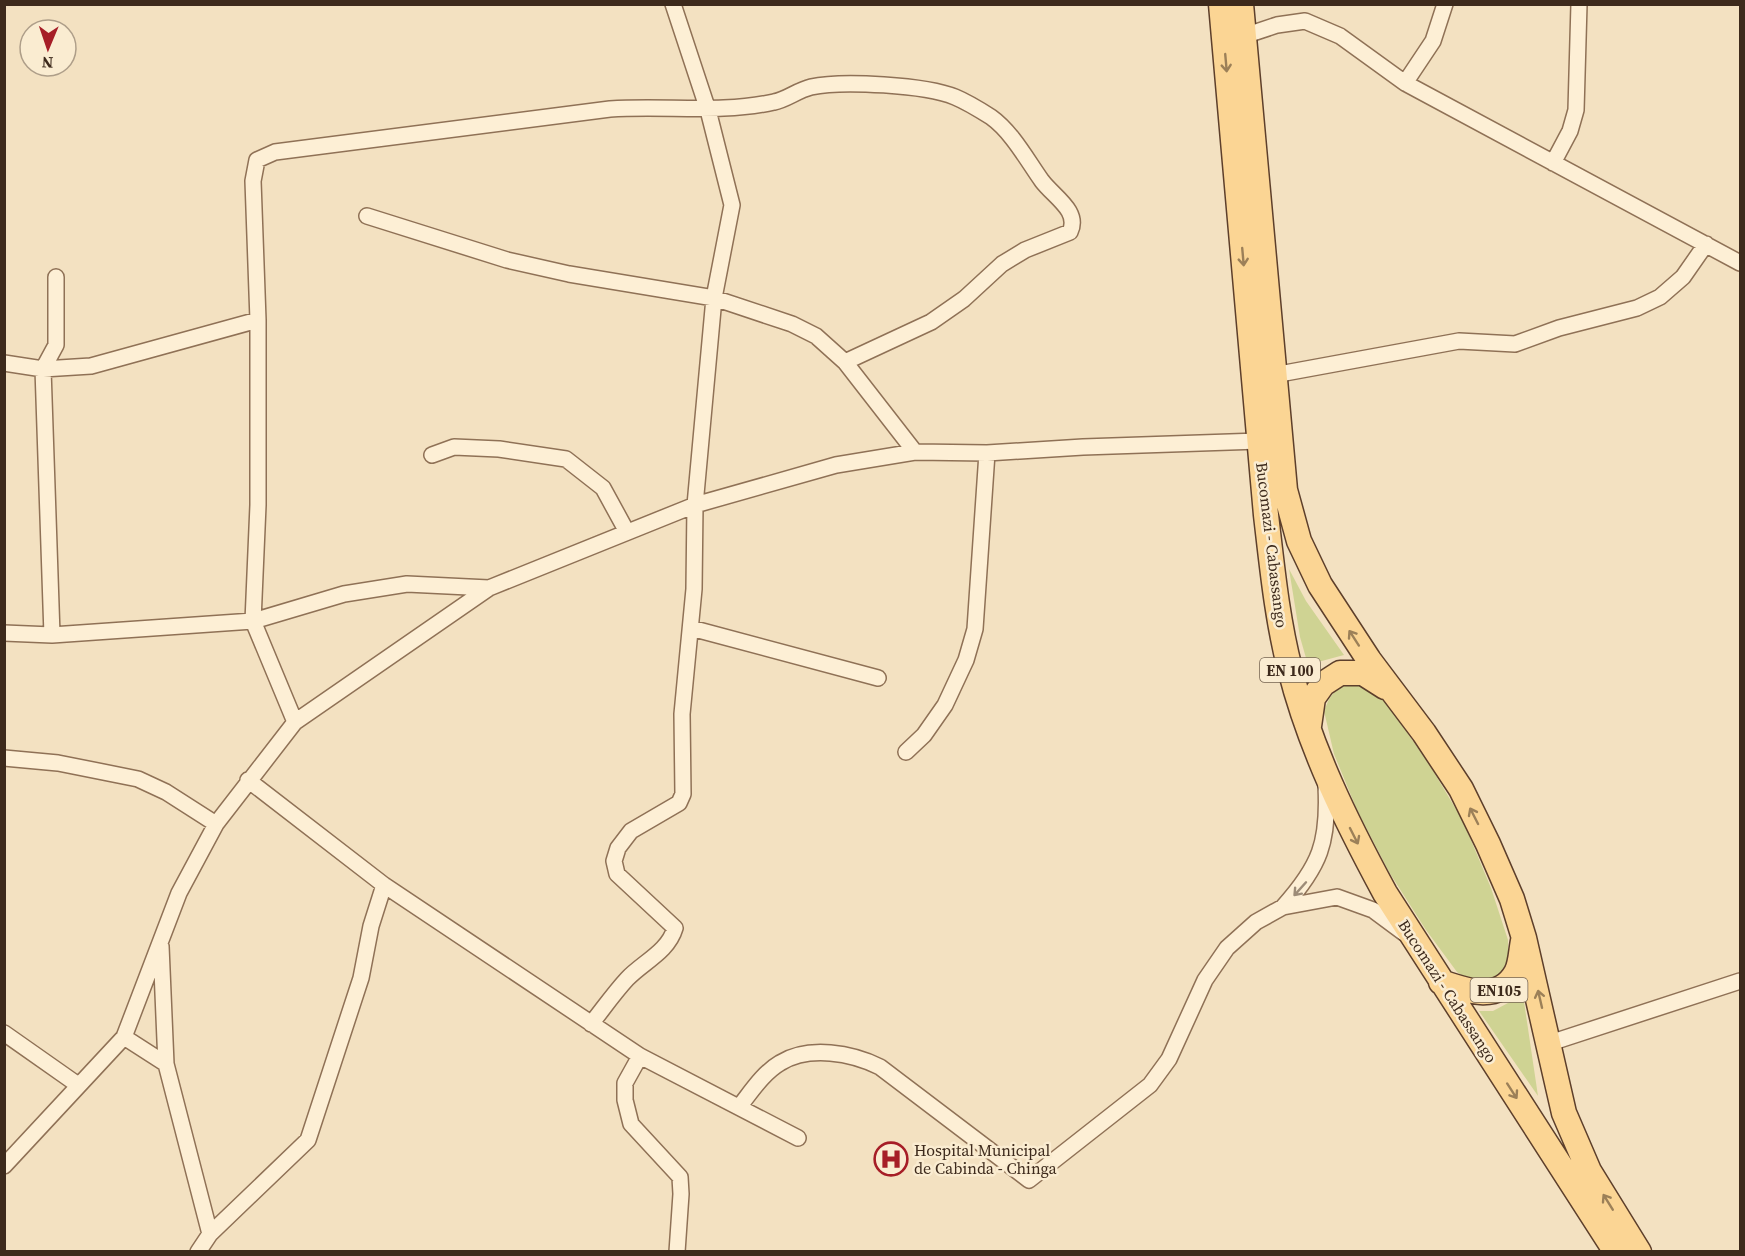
<svg xmlns="http://www.w3.org/2000/svg" width="1745" height="1256" font-family="'Source Serif 4',serif">
<rect width="100%" height="100%" fill="#f3e1c1"/>
<!-- green -->
<path fill="#cfd393" d="M1289 569 1306 601 1344 655 1318 662 1310 672 1300 637Z
M1351 682 1368 685 1385 701 1429 764 1463 821 1491 888 1508 940V957L1503 972 1489 981 1471 982 1457 972 1426 930 1389 872 1357 810 1334 754 1324 711 1329 699 1338 687Z
M1523 995 1538 1096 1479 1011H1493Z"/>
<g fill="none" stroke-linecap="round" stroke-linejoin="round">
<!-- minor casing -->
<g stroke="#8f7156" stroke-width="18">
<path id="minor" d="M1244 36 1277 25 1305 21 1340 36 1405 83 1740 263
M1405 83 1433 41 1445 4
M1553 163 1570 131 1576 110 1579 4
M367 216 507 260 569 274 714 298 792 324 816 336 845 362 915 452
M4 363 43 369 91 366 258 320
M1274 375 1459 341 1515 344 1559 328 1637 308 1660 297 1683 277 1706 244
M432 455 454 447 499 449 566 459 603 488 627 532
M691 628 878 678
M4 633 52 635 253 621 344 594 407 584 489 588
M52 635 43 369 56 345V277
M295 722 253 621 258 505V320L253 181 257 160 275 152 610 109C665 105 720 114 774 102 786 100 798 90 811 87 842 80 926 85 955 97 967 102 980 110 991 117 1012 132 1027 160 1042 181 1054 197 1080 211 1070 232L1025 250 1002 264 964 299 931 322 845 362
M906 752 924 735 945 705 966 660 975 629 987 453
M4 758 58 763 138 779 166 792 216 824
M248 780 384 885 640 1056 798 1138
M1326 786C1329 842 1320 866 1283 907L1337 897 1373 910 1404 933
M161 946 166 1064 210 1234
M591 1024C603 1009 614 993 627 979 643 962 668 952 675 928L617 874 614 861 618 848 631 831 679 803 683 794 682 714 694 589 695 505 714 298 732 205 708 110 673 4
M4 1033 78 1085
M124 1037 166 1064
M1550 1043 1740 981
M640 1056 625 1083V1100L631 1124 680 1177 681 1194 677 1252
M739 1107C751 1092 763 1073 780 1063 809 1045 852 1053 880 1067L1029 1180 1150 1085 1169 1059 1205 980 1227 948 1256 922 1283 907
M4 1166 124 1037 179 893 216 824 295 722 489 588 695 505 836 465 915 452 987 453 1083 447 1259 441
M198 1252 210 1234 308 1140 361 978 371 926 384 885"/>
</g>
<!-- primary casing -->
<g stroke="#5d3f2b" stroke-width="27">
<path id="primary" d="M1221 4 1266 515C1272 566 1277 619 1290 669 1310 748 1346 821 1385 893L1616 1252
M1241 4 1285 490 1299 541 1320 585 1369 660 1424 733 1461 789 1488 844 1512 899 1524 938 1564 1113 1589 1171 1639 1252
M1309 726 1313 698 1323 684 1340 673H1363L1385 687
M1441 982C1467 991 1499 1003 1516 973 1521 964 1521 950 1523 941"/>
</g>
<!-- minor -->
<use href="#minor" stroke="#fdefd5" stroke-width="15"/>
<!-- primary -->
<use href="#primary" stroke="#fbd594" stroke-width="24"/>
</g>
<!-- one-way arrows -->
<defs><path id="oneway-shaft" d="M-6 0H5M1.5-3L5.5 0L1.5 3" fill="none" stroke-width="1.6" stroke-linecap="round" stroke-linejoin="round" transform="scale(1.5)"/></defs>
<g stroke="#9c8058">
<use href="#oneway-shaft" transform="translate(1226 63) rotate(85)"/>
<use href="#oneway-shaft" transform="translate(1243 257) rotate(85)"/>
<use href="#oneway-shaft" transform="translate(1354 638) rotate(-123)"/>
<use href="#oneway-shaft" transform="translate(1474 816) rotate(-117)"/>
<use href="#oneway-shaft" transform="translate(1354 836) rotate(63)"/>
<use href="#oneway-shaft" transform="translate(1540 999) rotate(-103)"/>
<use href="#oneway-shaft" transform="translate(1512 1091) rotate(57)"/>
<use href="#oneway-shaft" transform="translate(1608 1202) rotate(-122)"/>
</g>
<use stroke="#9d8c78" href="#oneway-shaft" transform="translate(1300 889) rotate(132)"/>
<!-- icons -->
<defs>
<g id="hospital-ring" transform="scale(1.725)"><circle r="9.5" fill="#faecd1" stroke="#a61e27" stroke-width="1.5"/><path d="M-5-5h3v3.5h4V-5h3V5h-3V1.5h-4V5h-3Z" fill="#a61e27"/></g>
</defs>
<g fill-rule="evenodd">
<use href="#hospital-ring" x="891" y="1159"/>
</g>
<g text-anchor="middle" dominant-baseline="central" stroke-width="5" stroke-linejoin="round" paint-order="stroke">
<!-- shield labels -->
<g fill="#faecd1" stroke="#766452" stroke-width="1.5">
<rect x="1260" y="658" width="60" height="24" rx="4.5"/>
<rect x="1470.5" y="978" width="57" height="24" rx="4.5"/>
</g>
<g font-size="15" font-weight="bold" fill="#3d2a1c">
<text x="1290" y="670">EN 100</text>
<text x="1499" y="990">EN105</text>
</g>
<!-- street labels -->
<g font-size="16" fill="#3d2a1c" stroke="#faecd1">
<text transform="translate(1272 545) rotate(83)">Bucomazi - Cabassango</text>
<text transform="translate(1448 991) rotate(57)">Bucomazi - Cabassango</text>
</g>
<!-- poi labels -->
<g font-size="16" fill="#3d2a1c" stroke="#faecd1" text-anchor="start">
<text x="914" y="1150">Hospital Municipal<tspan x="914" dy="18">de Cabinda - Chinga</tspan></text>
</g>
</g>
<!-- border -->
<rect width="1745" height="1256" fill="none" stroke="#3d2a1c" stroke-width="12"/>
<!-- north arrow -->
<g transform="translate(48 48) rotate(182)"><circle r="28" fill="#faecd1" stroke="#ae9e89" stroke-width="1.5"/>
<path d="M0-4.5L10 22L0 15L-10 22Z" fill="#a61e27"/>
<text y="-9" font-size="16" font-weight="bold" text-anchor="middle" fill="#3d2a1c">N</text>
</g>
</svg>
